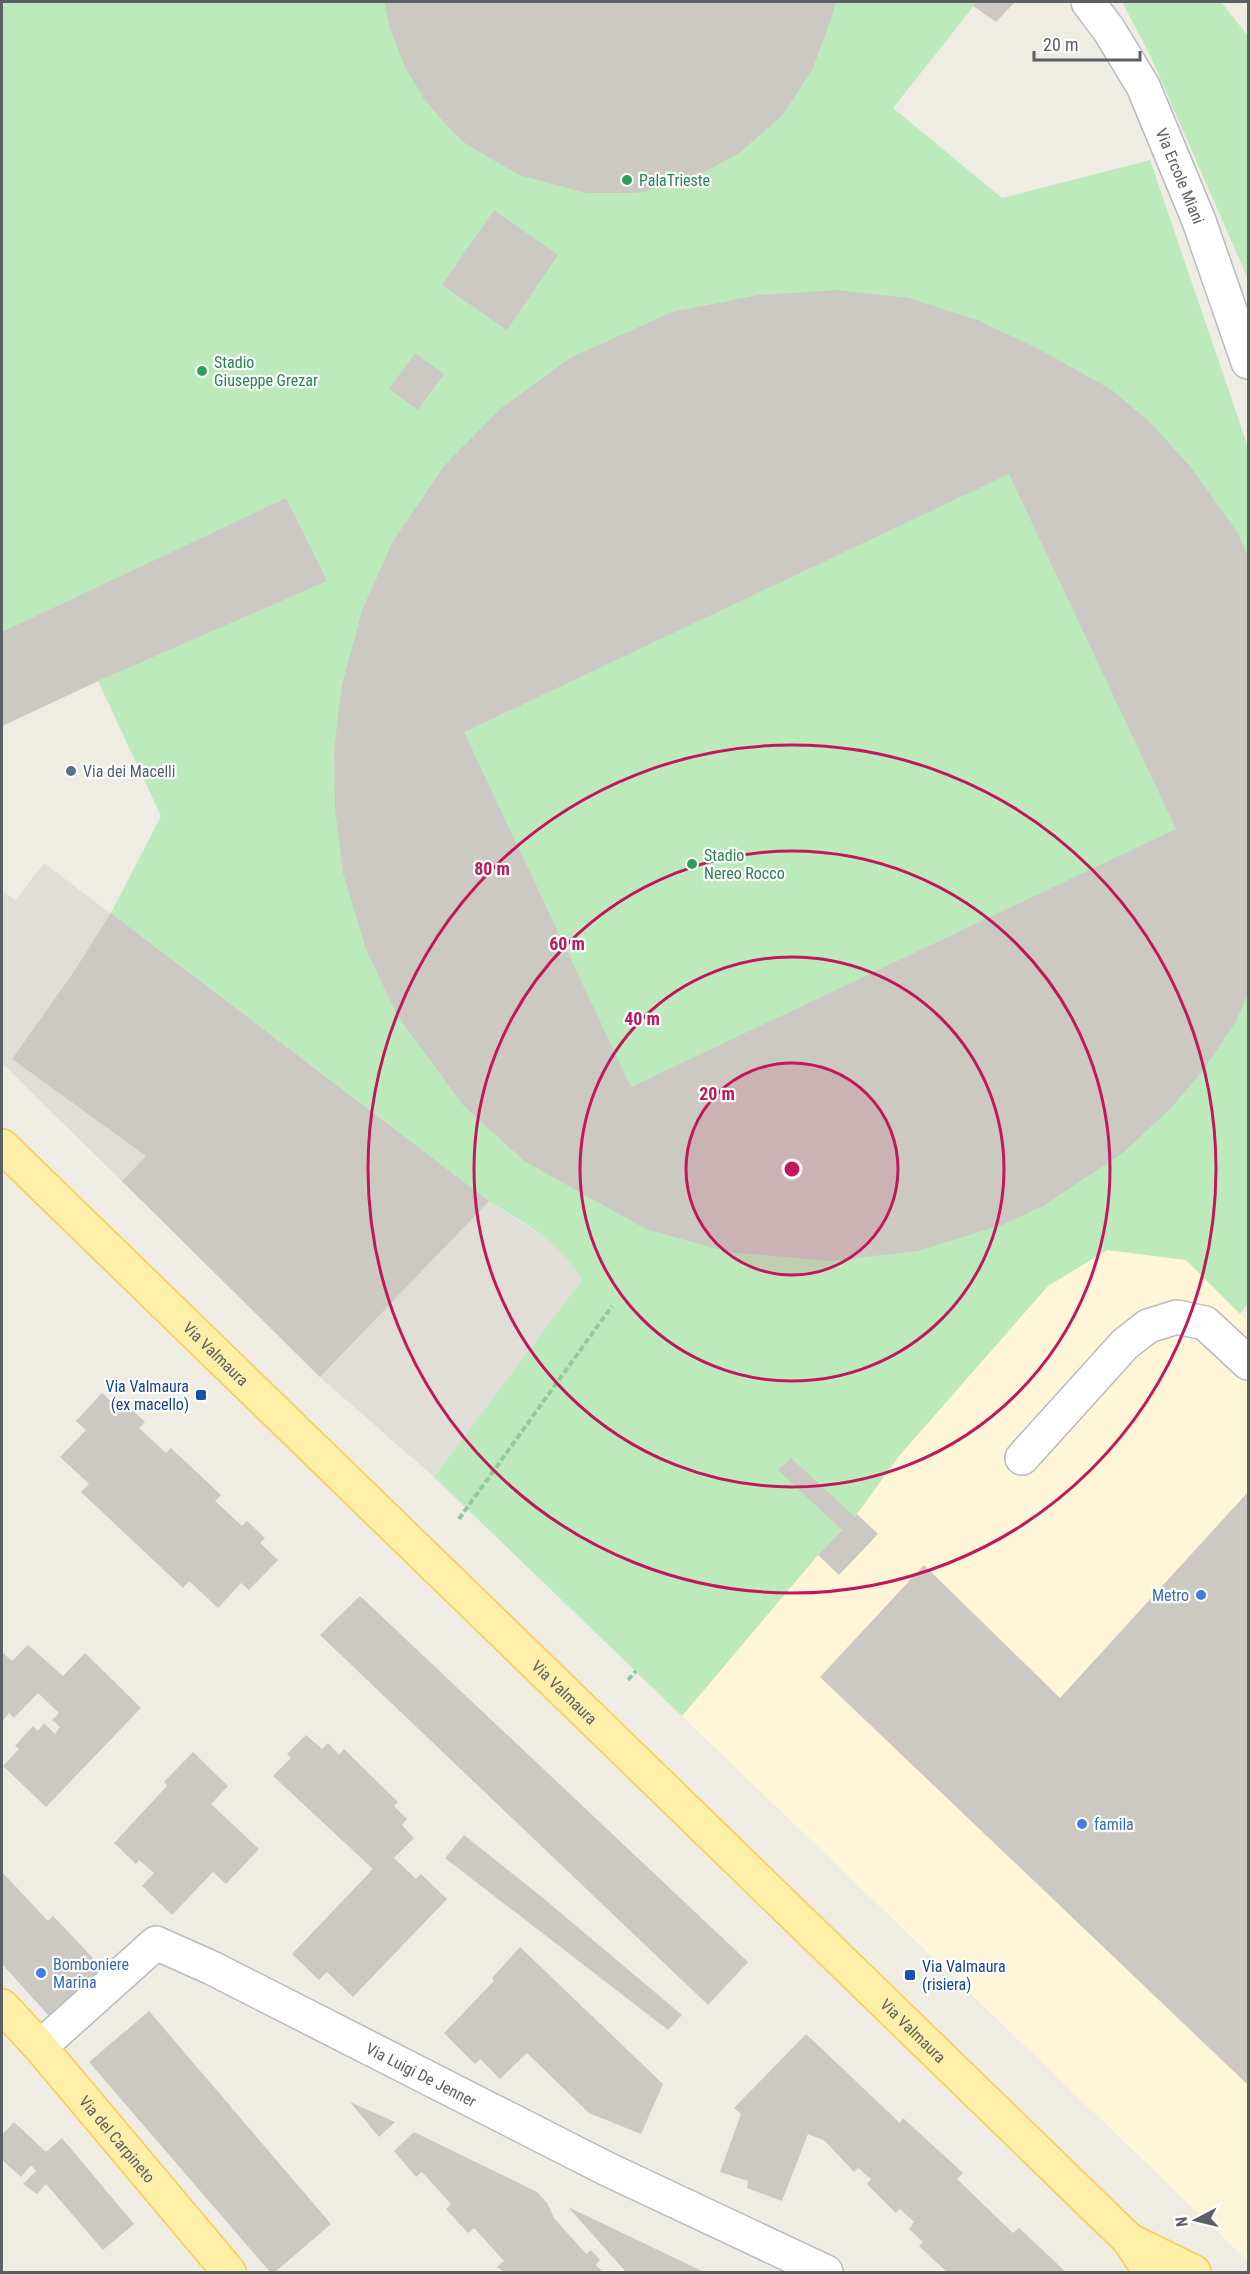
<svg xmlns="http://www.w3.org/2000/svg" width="1250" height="2274" font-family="'Roboto Condensed',sans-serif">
<rect width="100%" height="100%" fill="#efece3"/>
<!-- commercial -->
<path fill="#fff5d8" d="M1107 1250 1186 1260 1248 1321V2261L682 1716 818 1555 857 1514 899 1456 1048 1286Z"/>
<!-- industrial -->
<path fill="#e0ded7" d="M44 863 489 1201 552 1242 571 1262 583 1280 434 1477 320 1377 2 1063V890L15 901Z"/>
<!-- green -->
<path fill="#bdeabc" d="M2 2H977L893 108 1002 198 1150 160 1248 447V1303L1240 1314 1186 1260 1107 1250 1048 1286 899 1456 857 1514 818 1555 682 1716 434 1477 582 1280C557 1239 528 1226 489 1201L111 913 161 816 98 681 2 726Z
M1122 2H1221L1248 36V279L1150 55Z"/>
<!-- building -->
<path fill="#ccc9c2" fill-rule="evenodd" d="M384 2H835L832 16 813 68 783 115 738 154 685 182 636 193H586L519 175 466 144 448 127 424 99 405 67 390 29Z
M977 2H1015L996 22 973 6Z
M494 210 558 255 507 330 442 285Z
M837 290 909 298 977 320 1037 348 1112 390 1152 424 1193 470 1237 532 1248 556V994L1235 1023 1204 1069 1171 1108 1123 1153 1043 1206 1002 1225 918 1251 829 1261 727 1252 646 1229 524 1161 463 1105 399 1018 367 952 343 873 335 810 334 750 342 684 363 608 393 541 444 466 500 409 570 358 672 312 759 295ZM1009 474 1176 829 631 1087 464 732Z
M415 353 444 374 418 410 389 389Z
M286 498 327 581 98 681 2 726V632Z
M111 913 489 1201 320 1377 122 1181 146 1156 12 1059 73 973Z
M102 1393 120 1410 126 1404 145 1422 139 1428 166 1453 171 1448 221 1495 215 1501 242 1526 247 1521 265 1538 260 1543 278 1560 249 1590 241 1583 218 1608 189 1581 183 1588 81 1492 89 1484 60 1457 86 1430 76 1421Z
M791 1458 855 1517 857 1514 878 1534 839 1575 818 1555 842 1530 778 1470Z
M1248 1492V2085L820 1677 924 1565 1060 1698Z
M360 1596 748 1962 708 2005 320 1635Z
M28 1645 63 1676 85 1653 141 1708 46 1807 3 1766 19 1749 15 1746 33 1726 38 1731 44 1723 55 1734 60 1727 52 1720 59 1713 38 1693 14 1718 9 1713 2 1722V1652L12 1661Z
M306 1735 322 1749 328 1743 339 1755 344 1749 398 1802 394 1806 407 1819 402 1825 414 1838 394 1858 416 1879 421 1874 447 1899 353 1997 327 1972 319 1980 292 1954 373 1869 273 1776 291 1758 287 1754Z
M193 1752 228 1786 211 1804 259 1849 226 1884 213 1872 172 1915 142 1886 154 1873 139 1860 136 1864 114 1843 167 1786 164 1782Z
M464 1835 543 1898 682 2015 668 2030 445 1858Z
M2 1872 48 1921 53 1916 93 1958 89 1962 100 1973 50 2017 2 1964Z
M520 1947 663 2084 641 2134 589 2113 527 2053 500 2079 480 2059 475 2064 444 2033 494 1981 492 1978Z
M149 2011 331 2224 275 2272H270L89 2062Z
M806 2034 900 2123 903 2118 963 2173 957 2179 1013 2233 1019 2228 1066 2272H947L919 2246 923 2242 909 2229 914 2222 900 2209 896 2213 867 2184 871 2179 858 2168 854 2172 825 2141 808 2134 782 2201 747 2188 748 2181 720 2172 741 2114 734 2108Z
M350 2102 395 2122 379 2137Z
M14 2122 46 2152 62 2138 134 2224 103 2250 46 2184 37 2194 23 2184 36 2171 31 2165 21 2177 2 2160V2135Z
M414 2132 537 2192 547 2203 554 2218 586 2254 591 2250 600 2260 596 2265 603 2272H503L497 2267 504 2261 474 2228 468 2233 446 2209 451 2204 422 2172 416 2177 394 2151Z
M568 2207 704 2272H626Z"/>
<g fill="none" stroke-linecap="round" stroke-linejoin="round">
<!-- minor casing -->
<g stroke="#b8bbc0" stroke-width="36">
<g id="minor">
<path id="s1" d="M1088 2 1109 30 1143 86 1199 221 1248 362"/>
<path d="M1022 1458 1125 1344 1148 1326 1177 1317 1205 1323 1248 1363"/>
<path id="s2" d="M40 2047 156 1943 212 1968 607 2169 826 2272"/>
</g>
</g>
<!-- major casing -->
<g stroke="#ffca4c" stroke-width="36">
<g id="major">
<path id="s3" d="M2 1146 1129 2240 1150 2272"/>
<path id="s4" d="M2 2006 40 2047 229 2272"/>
<path d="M1129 2240 1194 2272"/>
</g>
</g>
<!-- path -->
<path stroke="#93c9a1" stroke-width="4" stroke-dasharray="6 3" stroke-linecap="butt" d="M459 1519 612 1306
M628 1680 636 1671"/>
<!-- minor -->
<use href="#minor" stroke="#fff" stroke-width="33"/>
<!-- major -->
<use href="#major" stroke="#ffefa8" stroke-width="33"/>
</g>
<!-- distance rings -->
<circle cx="792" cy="1169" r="106" fill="#c2185b" fill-opacity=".12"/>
<g fill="none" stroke="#c2185b" stroke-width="3">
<circle cx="792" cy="1169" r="106"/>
<circle cx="792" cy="1169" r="212"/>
<circle cx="792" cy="1169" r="318"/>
<circle cx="792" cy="1169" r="424"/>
</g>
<!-- markers -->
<g fill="#2e9e5b" stroke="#fff" stroke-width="2">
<circle cx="627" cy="180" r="6"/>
<circle cx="202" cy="371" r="6"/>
<circle cx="692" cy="864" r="6"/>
</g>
<circle fill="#5c6f8a" stroke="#fff" stroke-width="2" cx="71" cy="771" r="6"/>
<g fill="#1a4fb4" stroke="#fff" stroke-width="2">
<rect x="195" y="1389" width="12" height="12" rx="3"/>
<rect x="904" y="1969" width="12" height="12" rx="3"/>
</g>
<g fill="#3f7fe0" stroke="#fff" stroke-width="2">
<circle cx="1201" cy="1595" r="6"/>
<circle cx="1082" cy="1824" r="6"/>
<circle cx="41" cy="1973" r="6"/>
</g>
<g text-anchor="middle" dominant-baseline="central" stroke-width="4.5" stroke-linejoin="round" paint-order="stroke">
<!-- street labels -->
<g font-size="16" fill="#5b6065" stroke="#fff">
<text stroke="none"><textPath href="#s1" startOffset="198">Via Ercole Miani</textPath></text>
<text stroke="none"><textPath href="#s3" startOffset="298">Via Valmaura</textPath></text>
<text stroke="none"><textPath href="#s3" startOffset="784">Via Valmaura</textPath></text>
<text stroke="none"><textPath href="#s3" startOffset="1270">Via Valmaura</textPath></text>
<text stroke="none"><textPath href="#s2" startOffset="452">Via Luigi De Jenner</textPath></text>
<text stroke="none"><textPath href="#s4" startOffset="176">Via del Carpineto</textPath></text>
</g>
<!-- leisure labels -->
<g font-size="16" fill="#27864d" stroke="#fff" text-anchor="start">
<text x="639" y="180">PalaTrieste</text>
<text x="214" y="362">Stadio<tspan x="214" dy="18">Giuseppe Grezar</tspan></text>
<text x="704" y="855">Stadio<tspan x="704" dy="18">Nereo Rocco</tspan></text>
</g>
<!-- service labels -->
<g font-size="16" fill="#4e5e75" stroke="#fff" text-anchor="start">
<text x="83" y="771">Via dei Macelli</text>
</g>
<!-- transit labels -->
<g font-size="16" fill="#164399" stroke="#fff" text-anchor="end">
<text x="189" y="1386">Via Valmaura<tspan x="189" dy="18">(ex macello)</tspan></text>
<text x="922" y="1966" text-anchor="start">Via Valmaura<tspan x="922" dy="18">(risiera)</tspan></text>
</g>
<!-- shop labels -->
<g font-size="16" fill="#366cbe" stroke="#fff" text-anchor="start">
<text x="1189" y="1595" text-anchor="end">Metro</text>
<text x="1094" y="1824">famila</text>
<text x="53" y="1964">Bomboniere<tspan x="53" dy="18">Marina</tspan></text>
</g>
</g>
<circle cx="792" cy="1169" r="9" fill="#c2185b" stroke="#fff" stroke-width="3"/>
<g font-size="18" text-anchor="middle" font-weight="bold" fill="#c2185b" stroke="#fff" stroke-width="4.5" stroke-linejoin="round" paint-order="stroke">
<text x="492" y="875">80 m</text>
<text x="567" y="950">60 m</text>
<text x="642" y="1025">40 m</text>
<text x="717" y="1100">20 m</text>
</g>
<!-- border -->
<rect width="1250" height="2274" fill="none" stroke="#5b6065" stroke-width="6"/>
<!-- north arrow -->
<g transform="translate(1196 2220) rotate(263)" stroke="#ffffff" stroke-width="4.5" paint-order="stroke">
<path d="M0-4.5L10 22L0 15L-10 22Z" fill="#5b6065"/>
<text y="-9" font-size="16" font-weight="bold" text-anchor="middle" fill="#5b6065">N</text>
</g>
<!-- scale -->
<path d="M1034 51v9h106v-9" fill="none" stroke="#5b6065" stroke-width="3"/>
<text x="1043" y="51" font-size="18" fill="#5b6065" stroke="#ffffff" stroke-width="4.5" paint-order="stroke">20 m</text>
</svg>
